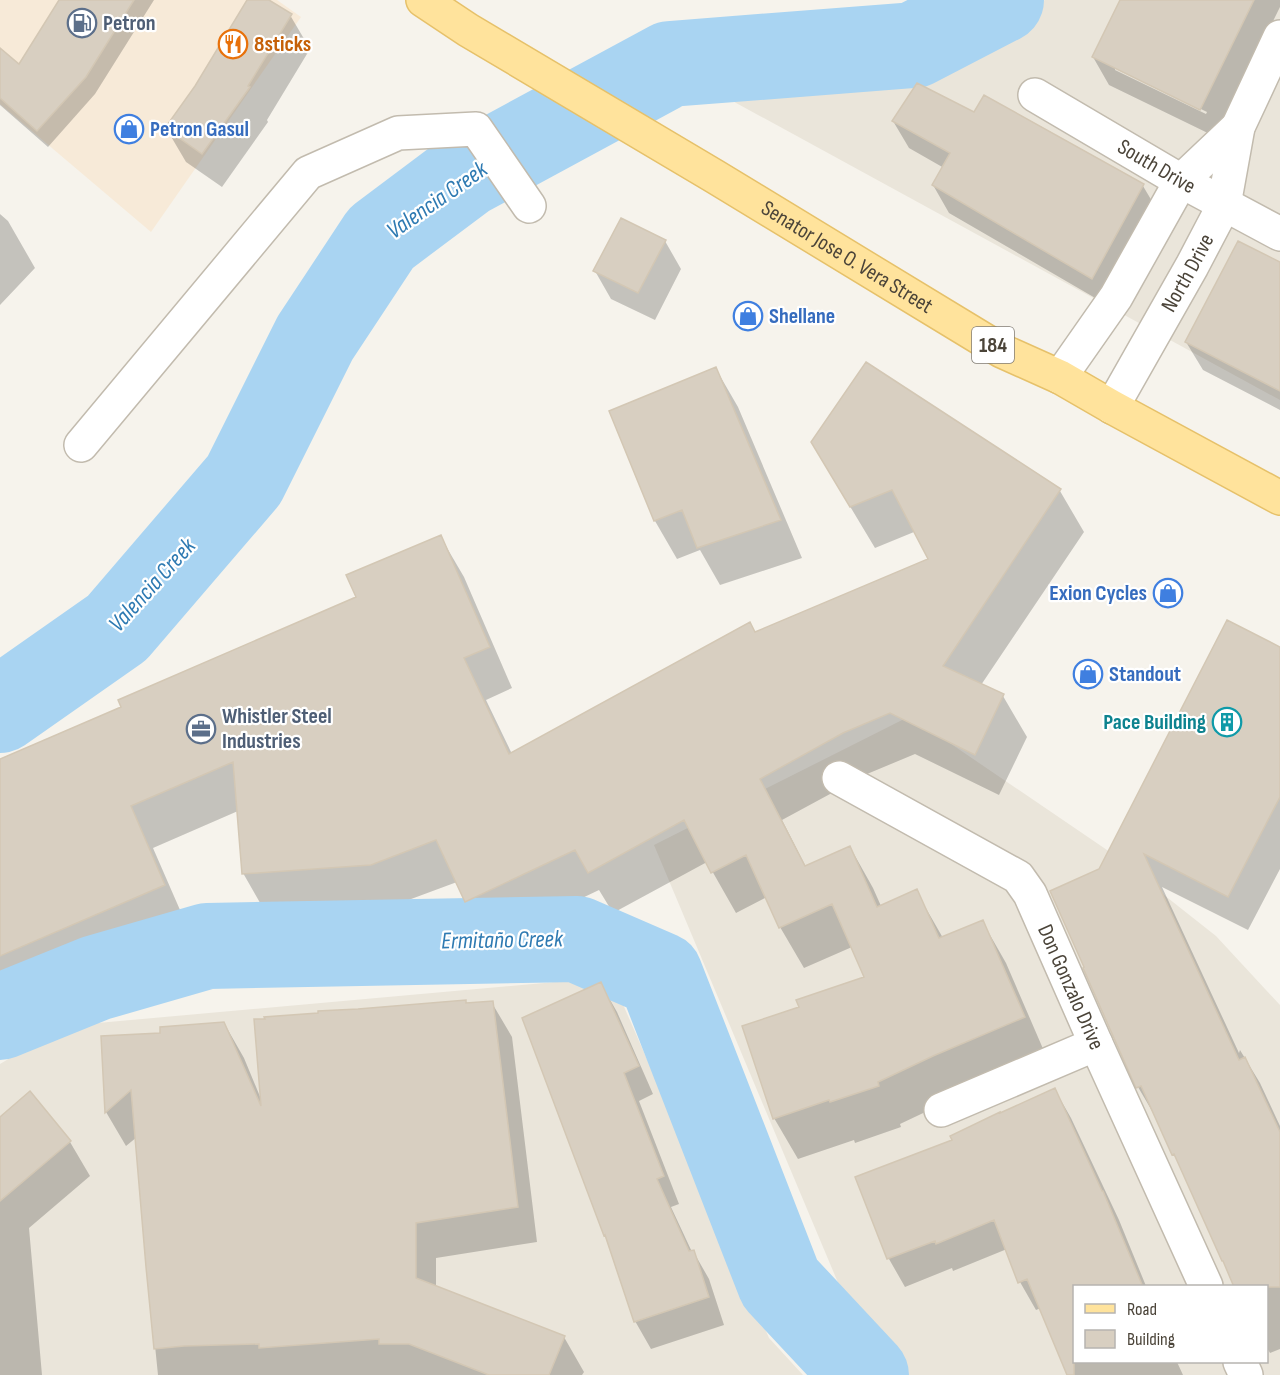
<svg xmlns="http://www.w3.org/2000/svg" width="1280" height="1375" font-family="'Sofia Sans Condensed',sans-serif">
<rect width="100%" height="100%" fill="#f6f3ec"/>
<!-- residential -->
<path fill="#eae5da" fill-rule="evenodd" d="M1045 0H1280V400L727 98 887 75Z
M910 716 1107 850 1216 936 1280 1005V1375H903L860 1335 654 845ZM1074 1286H1266V1362H1074Z
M611 977 769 1338 803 1375H0V1064L64 1026Z"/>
<!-- commercial -->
<path fill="#f7ead8" d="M0 0H277L301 17 151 232 0 104Z"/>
<!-- water -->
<path fill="#a9d4f2" d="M96 978 0 1038V1001Z"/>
<!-- shadow -->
<path fill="#0003" fill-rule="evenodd" d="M61 0H154L95 94 48 147 0 105V50L19 67Z
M249 0H266L290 15 310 49 267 120 268 122 222 187 186 162 166 128 196 87Z
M1122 0H1280V7L1216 137 1109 85 1093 57ZM1115 67 1207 112 1206 114 1115 70Z
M975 114 1143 186 1159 213 1109 306 949 213 933 185 944 168 909 148 893 121Z
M0 214 8 221 35 268 0 305Z
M665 241 681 269 655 320 611 299 595 271Z
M1280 264V410L1203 370 1186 342Z
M867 364 1060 491 1084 532 981 685 1003 696 1027 737 999 795 915 754 867 774 782 820 806 867 850 847 873 888 881 906 916 891 943 938 982 921 1006 963 1047 1058 957 1097 900 1124 901 1127 855 1143 854 1140 798 1159 774 1118 801 1008 866 978 852 947 804 968 780 927 767 897 736 913 707 862 613 913 599 890 490 942 467 901 457 882 395 905 267 915 243 873 238 811 153 848 187 926 0 1007V761L123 708 358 598 440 536 464 577 512 688 486 700 512 754 755 634 930 560 914 532 875 548 836 483Z
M716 369 738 407 802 558 720 585 700 550 677 559 655 521 611 412Z
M1280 649V869L1248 930 1162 887 1239 1053 1240 1050 1260 1083 1280 1126V1349L1270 1353 1266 1346V1286L1184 1173 1174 1155 1158 1121 1138 1087 1101 870Z
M601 984 617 1012 653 1094 639 1101 679 1204 671 1207 692 1252 693 1251 709 1279 724 1325 651 1349 635 1321Z
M465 1001 467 1005 492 1003 512 1037 537 1242 436 1258V1287L564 1337 584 1372 582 1375H158L147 1267 137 1137 126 1146 106 1112 103 1037 162 1034 224 1023 244 1058 261 1099Z
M1055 1090 1071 1118 1119 1220 1146 1286H1074V1362H1177L1183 1375H1069L1041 1308 1036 1310 1020 1282 1007 1249 953 1271 952 1268 905 1287 889 1259 857 1178 954 1140Z
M0 1119 70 1142 90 1176 29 1228 42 1375H0Z"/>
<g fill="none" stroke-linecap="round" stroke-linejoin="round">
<!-- river -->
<path stroke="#a9d4f2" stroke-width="86" d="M0 710 117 628 244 480 315 338 381 238 465 175 670 64 914 45 1001 0
M0 1017 96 978 207 946 577 939 660 975 780 1283 866 1375"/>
</g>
<!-- building -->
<path fill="#d8cfc1" stroke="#d3c7b4" stroke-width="1.5" d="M59 0H134L86 77 37 131 0 98V48L19 64Z
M247 0H269L292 14 248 86 250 87 202 154 165 128 195 86Z
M1120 0H1254L1200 110 1092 57Z
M917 83 974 112 984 95 1144 184 1092 279 932 185 950 153 892 121Z
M621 218 666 240 638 293 593 271Z
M1238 241 1280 262V391L1185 342Z
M866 362 1061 489 943 666 1004 694 975 755 890 713 843 733 760 779 805 866 850 846 877 907 917 889 939 938 983 920 1025 1017 933 1056 878 1082 879 1086 830 1102 829 1100 773 1119 742 1026 799 1007 796 1000 864 977 832 904 779 928 746 855 711 873 684 820 588 873 575 850 465 902 436 840 371 865 242 874 233 762 131 806 165 885 0 956V759L121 707 118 700 356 597 346 575 441 535 490 647 464 658 509 754 750 622 755 632 928 559 892 490 850 507 811 442Z
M716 367 781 520 697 548 682 510 654 521 609 411Z
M1227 620 1280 647V797L1228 897 1144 854 1239 1060 1245 1057 1280 1132V1287H1234L1223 1261H1222L1174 1154 1172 1155 1141 1086 1136 1088 1083 968 1084 967 1050 891 1099 869Z
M601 982 639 1066 624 1073 664 1176 657 1179 689 1251 694 1250 709 1297 634 1322 605 1235 604 1236 522 1018Z
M466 1000V1003L493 1001 518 1207 416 1223V1278L565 1336 549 1375H489L409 1344H379V1339L259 1348V1344L184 1346 154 1349 146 1267 131 1090 105 1113 101 1036 160 1033V1027L224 1022 261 1106 254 1019H265L264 1017 318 1013V1011L358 1009Z
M1055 1088 1102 1191H1103L1143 1287H1074V1375H1067L1027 1279 1018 1283 994 1220 936 1244 935 1241 887 1259 855 1177 952 1140 950 1136 1000 1112V1113Z
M30 1091 71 1141 0 1201V1117Z"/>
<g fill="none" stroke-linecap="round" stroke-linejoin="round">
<!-- minor casing -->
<g stroke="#c2bbae" stroke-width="36">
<g id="minor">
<path id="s1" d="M1035 95 1181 181 1280 234"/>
<path d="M1060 377 1116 297 1181 181 1238 127"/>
<path id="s2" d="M1112 407 1192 266 1224 205 1238 127 1280 37"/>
<path d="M81 445 308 173 398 133 476 129 529 206"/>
<path id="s3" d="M839 778 1018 877 1030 894 1096 1044 1206 1286"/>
<path d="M941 1110 1096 1044"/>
<path d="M1240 1362 1246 1375"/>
</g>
</g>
<!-- major casing -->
<g stroke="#e6c16a" stroke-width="36">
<g id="major">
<path id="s4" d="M423 0 468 30 714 176 1002 351 1060 377 1112 407 1280 498"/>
</g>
</g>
<!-- minor -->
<use href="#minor" stroke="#fff" stroke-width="33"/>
<!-- major -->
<use href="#major" stroke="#ffe39c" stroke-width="33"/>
</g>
<!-- icons -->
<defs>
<g id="fuel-ring" transform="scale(1.5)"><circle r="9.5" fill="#fff" stroke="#5c6f8a" stroke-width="1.5"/><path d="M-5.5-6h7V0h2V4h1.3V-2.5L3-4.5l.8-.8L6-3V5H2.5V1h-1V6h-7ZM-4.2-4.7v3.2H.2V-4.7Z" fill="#5c6f8a"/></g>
<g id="restaurant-ring" transform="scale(1.5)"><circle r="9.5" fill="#fff" stroke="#e8710a" stroke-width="1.5"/><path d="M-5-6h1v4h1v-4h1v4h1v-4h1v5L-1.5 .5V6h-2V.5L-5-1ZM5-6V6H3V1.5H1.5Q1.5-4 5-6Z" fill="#e8710a"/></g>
<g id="shop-ring" transform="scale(1.5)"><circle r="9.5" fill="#fff" stroke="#3f7fe0" stroke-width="1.5"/><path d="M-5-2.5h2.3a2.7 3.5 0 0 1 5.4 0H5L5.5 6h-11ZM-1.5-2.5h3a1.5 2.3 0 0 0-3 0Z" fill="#3f7fe0"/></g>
<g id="building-ring" transform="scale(1.5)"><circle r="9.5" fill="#fff" stroke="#0f9aa8" stroke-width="1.5"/><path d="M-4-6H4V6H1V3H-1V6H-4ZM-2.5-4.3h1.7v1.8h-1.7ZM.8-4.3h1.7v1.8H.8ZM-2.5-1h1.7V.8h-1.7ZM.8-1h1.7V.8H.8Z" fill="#0f9aa8"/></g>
<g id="office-ring" transform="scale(1.5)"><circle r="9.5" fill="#fff" stroke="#5c6f8a" stroke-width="1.5"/><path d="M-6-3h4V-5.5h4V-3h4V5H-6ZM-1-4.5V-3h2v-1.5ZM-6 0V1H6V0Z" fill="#5c6f8a"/></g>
</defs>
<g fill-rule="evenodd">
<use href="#fuel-ring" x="82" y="23"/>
<use href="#restaurant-ring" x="233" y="44"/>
<use href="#shop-ring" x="129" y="129"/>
<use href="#shop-ring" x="748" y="316"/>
<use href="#shop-ring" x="1168" y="593"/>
<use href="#shop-ring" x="1088" y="674"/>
<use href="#building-ring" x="1227" y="722"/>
<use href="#office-ring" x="201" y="729"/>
</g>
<g text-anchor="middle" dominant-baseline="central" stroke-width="4.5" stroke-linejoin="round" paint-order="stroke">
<!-- shield labels -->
<rect fill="#fff" stroke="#817c74" stroke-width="1.5" x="972" y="327" width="42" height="36" rx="4.5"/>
<g font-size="21" font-weight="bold" fill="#4b4439">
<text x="993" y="345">184</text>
</g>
<!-- service labels -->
<g font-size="22" font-weight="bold" fill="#4e5e75" stroke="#fff" text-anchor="start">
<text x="103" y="23">Petron</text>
<text x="222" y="716">Whistler Steel<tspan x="222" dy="25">Industries</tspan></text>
</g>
<!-- food labels -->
<g font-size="22" font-weight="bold" fill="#c56008" stroke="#fff" text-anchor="start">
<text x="254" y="44">8sticks</text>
</g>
<!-- shop labels -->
<g font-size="22" font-weight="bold" fill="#366cbe" stroke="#fff" text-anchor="start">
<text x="150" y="129">Petron Gasul</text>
<text x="769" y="316">Shellane</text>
<text x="1147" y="593" text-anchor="end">Exion Cycles</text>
<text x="1109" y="674">Standout</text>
</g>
<!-- street labels -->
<g font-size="22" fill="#4b4439" stroke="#fff">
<text stroke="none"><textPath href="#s1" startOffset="141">South Drive</textPath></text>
<text stroke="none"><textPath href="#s4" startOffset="496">Senator Jose O. Vera Street</textPath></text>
<text stroke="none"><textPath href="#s2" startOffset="154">North Drive</textPath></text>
<text stroke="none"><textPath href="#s3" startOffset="327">Don Gonzalo Drive</textPath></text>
</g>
<!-- culture labels -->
<g font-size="22" font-weight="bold" fill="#0d838f" stroke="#fff" text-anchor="end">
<text x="1206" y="722">Pace Building</text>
</g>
<!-- water labels -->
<g font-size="24" font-style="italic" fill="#2e7ab2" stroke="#fff">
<text transform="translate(437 200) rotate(-35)">Valencia Creek</text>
<text transform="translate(152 585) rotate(-48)">Valencia Creek</text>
<text transform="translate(502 940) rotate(-1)">Ermitaño Creek</text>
</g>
</g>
<!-- legend -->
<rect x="1073" y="1285" width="195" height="78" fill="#ffffff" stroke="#b7b4b0" stroke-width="1.5"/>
<rect x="1085" y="1304" width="30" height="9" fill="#ffe39c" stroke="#b7b4b0" stroke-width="1.5"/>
<text x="1127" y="1315" font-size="18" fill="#4b4439">Road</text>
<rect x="1085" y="1330" width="30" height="18" fill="#d8cfc1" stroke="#b7b4b0" stroke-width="1.5"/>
<text x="1127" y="1345" font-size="18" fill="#4b4439">Building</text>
</svg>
